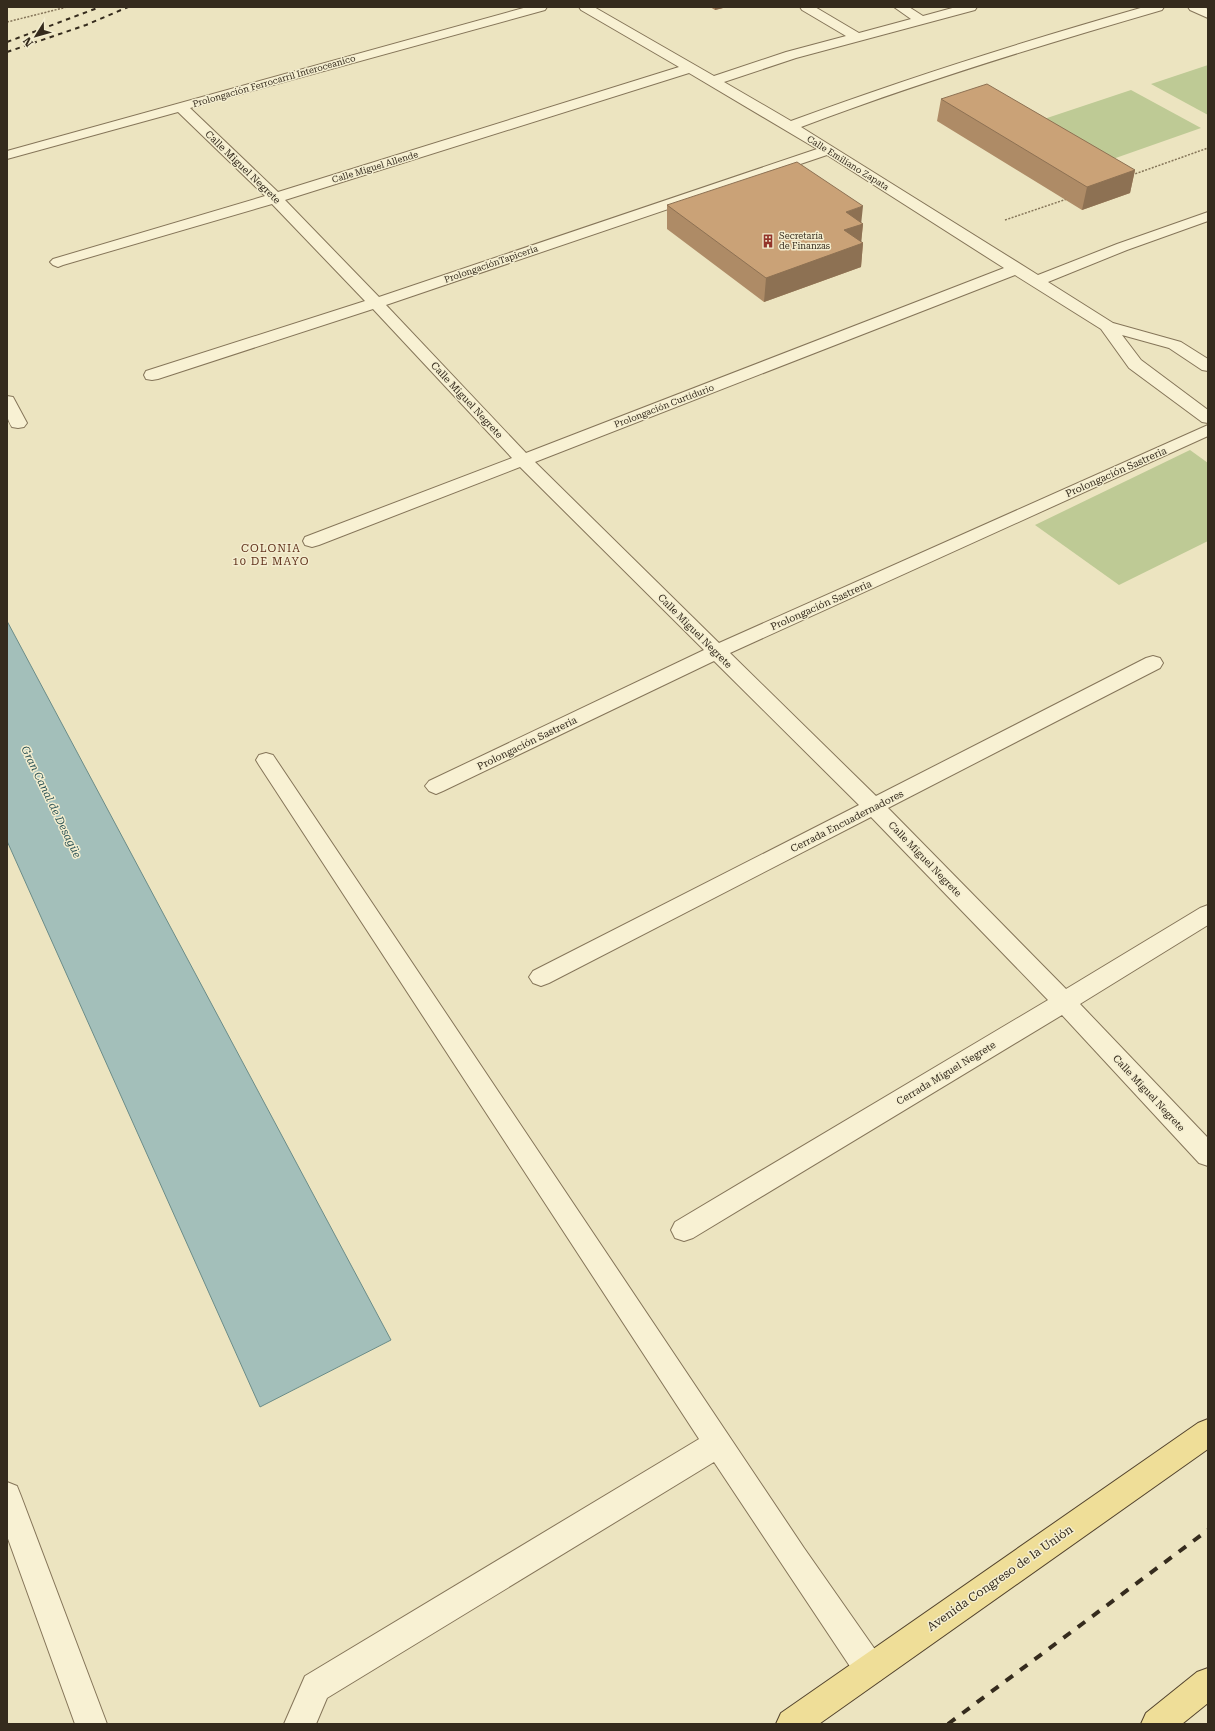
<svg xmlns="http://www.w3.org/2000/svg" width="1215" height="1731" font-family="'Roboto Serif',serif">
<rect width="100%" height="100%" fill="#ece4c0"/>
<!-- green -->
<path fill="#beca95" d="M1208 65V115L1151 84Z
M1131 90 1201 128 1110 160 1041 120Z
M1190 450 1208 463V541L1119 585 1035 525Z"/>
<!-- water -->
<path fill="#a3bfba" stroke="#6b8c88" d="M7 621 391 1340 260 1407 7 841Z"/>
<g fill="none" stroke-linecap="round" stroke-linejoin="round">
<!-- minor casing -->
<g stroke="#857559" stroke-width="2">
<path id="minor" d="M527 7H547L545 10 190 108 278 192 679 67 581 10 579 7H594L714 76 786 52 846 36 802 10 800 7H815L859 33 911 19 894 7H909L923 16 956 7H977L975 10 796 58 724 82 791 121C907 78 1025 41 1144 7H1164L1162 10C1041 45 920 82 801 127L1038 275 1117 244 1208 212V221L1127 250 1048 282 1113 323 1181 342 1208 359V371L1202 370 1169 348 1122 335 1141 360 1208 410V423L1202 422 1129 368 1101 329 1015 275 535 462 719 643 1208 425V436L730 653 876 796 1146 658 1153 656 1160 658 1163 663 1160 668 888 808 1066 989 1200 908 1208 905V925L1080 1004 1208 1138V1166L1199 1163 1062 1015 693 1238 684 1241 675 1238 671 1230 675 1222 1048 1000 871 817 549 983 541 986 533 983 529 977 533 971 859 805 714 661 443 791 436 794 429 791 425 786 429 781 704 650 520 467 319 545 312 547 305 545 303 541 305 537 512 458 373 309 158 379 152 380 146 379 144 375 146 371 365 301 272 204 63 265 58 267 53 265 50 262 53 259 265 196 178 112 7 159V151ZM689 73 817 149 379 297 285 200ZM827 155 1004 268 526 453 386 305Z
M1188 7H1204L1208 9V18L1190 10Z
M7 396 13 397 27 423 24 427 18 428 12 427C5 417 7 407 7 396Z
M266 753 273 755 804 1548 881 1658 885 1669 881 1680 870 1684 859 1680 714 1462 327 1698 316 1724H284L305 1676 699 1439 259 765 256 760 259 755Z
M7 1482 17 1486 21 1496 107 1724H75L7 1536Z"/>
</g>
<!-- major casing -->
<g stroke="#53432d" stroke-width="2">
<path id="major" d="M1208 1419V1449L819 1724H776L781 1713 1198 1423Z
M1208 1668V1703L1182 1724H1141L1146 1713 1197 1672Z"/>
</g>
<!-- path -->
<path stroke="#857559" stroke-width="1.5" stroke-dasharray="2 1.5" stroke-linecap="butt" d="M7 22 67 7
M1132 175 1208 148
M1005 220 1067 199"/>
<!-- minor -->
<use href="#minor" fill="#f8f1d3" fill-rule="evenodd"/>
<!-- major -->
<use href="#major" fill="#efde98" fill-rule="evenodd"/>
<!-- rail-far1 -->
<path stroke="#352b1d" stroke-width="2" stroke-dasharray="4.5 4.5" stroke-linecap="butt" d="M7 42 100 7
M7 52 86 25 128 7"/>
<!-- rail -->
<path stroke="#352b1d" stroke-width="4" stroke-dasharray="9 9" stroke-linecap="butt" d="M948 1724 1208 1530"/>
</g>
<!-- wall -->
<path fill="#ae8b66" d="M710 7H727L715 10Z
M941 99 1135 170 1130 193 1082 210 937 121Z
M667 205 863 224 861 242 863 243 861 267 764 302 667 229Z"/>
<!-- shaded-wall -->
<path fill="#8d7153" d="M715 7H727L715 10Z
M1135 170 1130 193 1082 210 1087 187Z
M863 206 861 225 863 224 861 244 863 243 861 267 764 302 766 278 846 212Z"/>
<!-- building -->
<path fill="#caa277" stroke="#8d7153" d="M987 84 1135 170 1087 187 941 99Z
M797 162 863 206 846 212 863 224 844 230 863 243 766 278 667 205Z"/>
<!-- icons -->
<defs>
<g id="building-bare" transform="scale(1.08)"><path d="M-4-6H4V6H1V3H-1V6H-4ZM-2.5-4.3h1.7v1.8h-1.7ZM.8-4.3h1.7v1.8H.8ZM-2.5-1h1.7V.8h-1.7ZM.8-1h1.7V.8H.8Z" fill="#93352a" stroke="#f4eed0" stroke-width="2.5" paint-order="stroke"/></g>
</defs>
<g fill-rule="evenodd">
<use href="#building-bare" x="768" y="241"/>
</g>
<g text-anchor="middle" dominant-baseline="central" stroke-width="3" stroke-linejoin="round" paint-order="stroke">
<!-- far-street labels -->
<g font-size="9" fill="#352b1d" stroke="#f4eed0">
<text transform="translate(274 81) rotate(-16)">Prolongación Ferrocarril Interoceanico</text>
<text transform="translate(848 163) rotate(32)">Calle Emiliano Zapata</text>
<text transform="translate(375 167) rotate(-17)">Calle Miguel Allende</text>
<text transform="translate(491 264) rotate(-19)">ProlongaciónTapiceria</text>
<text transform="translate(664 406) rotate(-21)">Prolongación Curtidurio</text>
</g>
<!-- far-poi labels -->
<g font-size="9" fill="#352b1d" stroke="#f4eed0" text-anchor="start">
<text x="779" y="236">Secretaría<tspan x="779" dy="10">de Finanzas</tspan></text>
</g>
<!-- street labels -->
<g font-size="10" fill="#352b1d" stroke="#f4eed0">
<text transform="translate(243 167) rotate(44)">Calle Miguel Negrete</text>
<text transform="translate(467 400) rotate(47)">Calle Miguel Negrete</text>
<text transform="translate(1116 472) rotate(-24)">Prolongación Sastreria</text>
<text transform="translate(821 605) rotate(-24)">Prolongación Sastreria</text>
<text transform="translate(695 631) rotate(45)">Calle Miguel Negrete</text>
<text transform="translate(527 743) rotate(-26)">Prolongación Sastreria</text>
<text transform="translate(847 821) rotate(-27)">Cerrada Encuadernadores</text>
<text transform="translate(925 859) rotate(46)">Calle Miguel Negrete</text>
<text transform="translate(946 1073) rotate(-31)">Cerrada Miguel Negrete</text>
<text transform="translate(1149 1093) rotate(47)">Calle Miguel Negrete</text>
</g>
<!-- neighbourhood labels -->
<g font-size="11" letter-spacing="1" fill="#61331d" stroke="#f4eed0">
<text x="271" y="548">COLONIA<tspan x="271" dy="13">10 DE MAYO</tspan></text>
</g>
<!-- water labels -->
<g font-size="11" font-style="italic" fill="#2c5355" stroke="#f4eed0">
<text transform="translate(51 802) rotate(64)">Gran Canal de Desagüe</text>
</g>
<!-- near-street labels -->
<g font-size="12" fill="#352b1d" stroke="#f4eed0">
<text transform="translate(1000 1578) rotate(-35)">Avenida Congreso de la Unión</text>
</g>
</g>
<!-- border -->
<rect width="1215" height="1731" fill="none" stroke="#352b1d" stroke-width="16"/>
<!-- north arrow -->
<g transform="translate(36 36) rotate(233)" stroke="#f4eed0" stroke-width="3" paint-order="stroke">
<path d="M0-3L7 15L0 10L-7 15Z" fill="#352b1d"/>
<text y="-6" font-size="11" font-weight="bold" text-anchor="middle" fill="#352b1d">N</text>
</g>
</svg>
